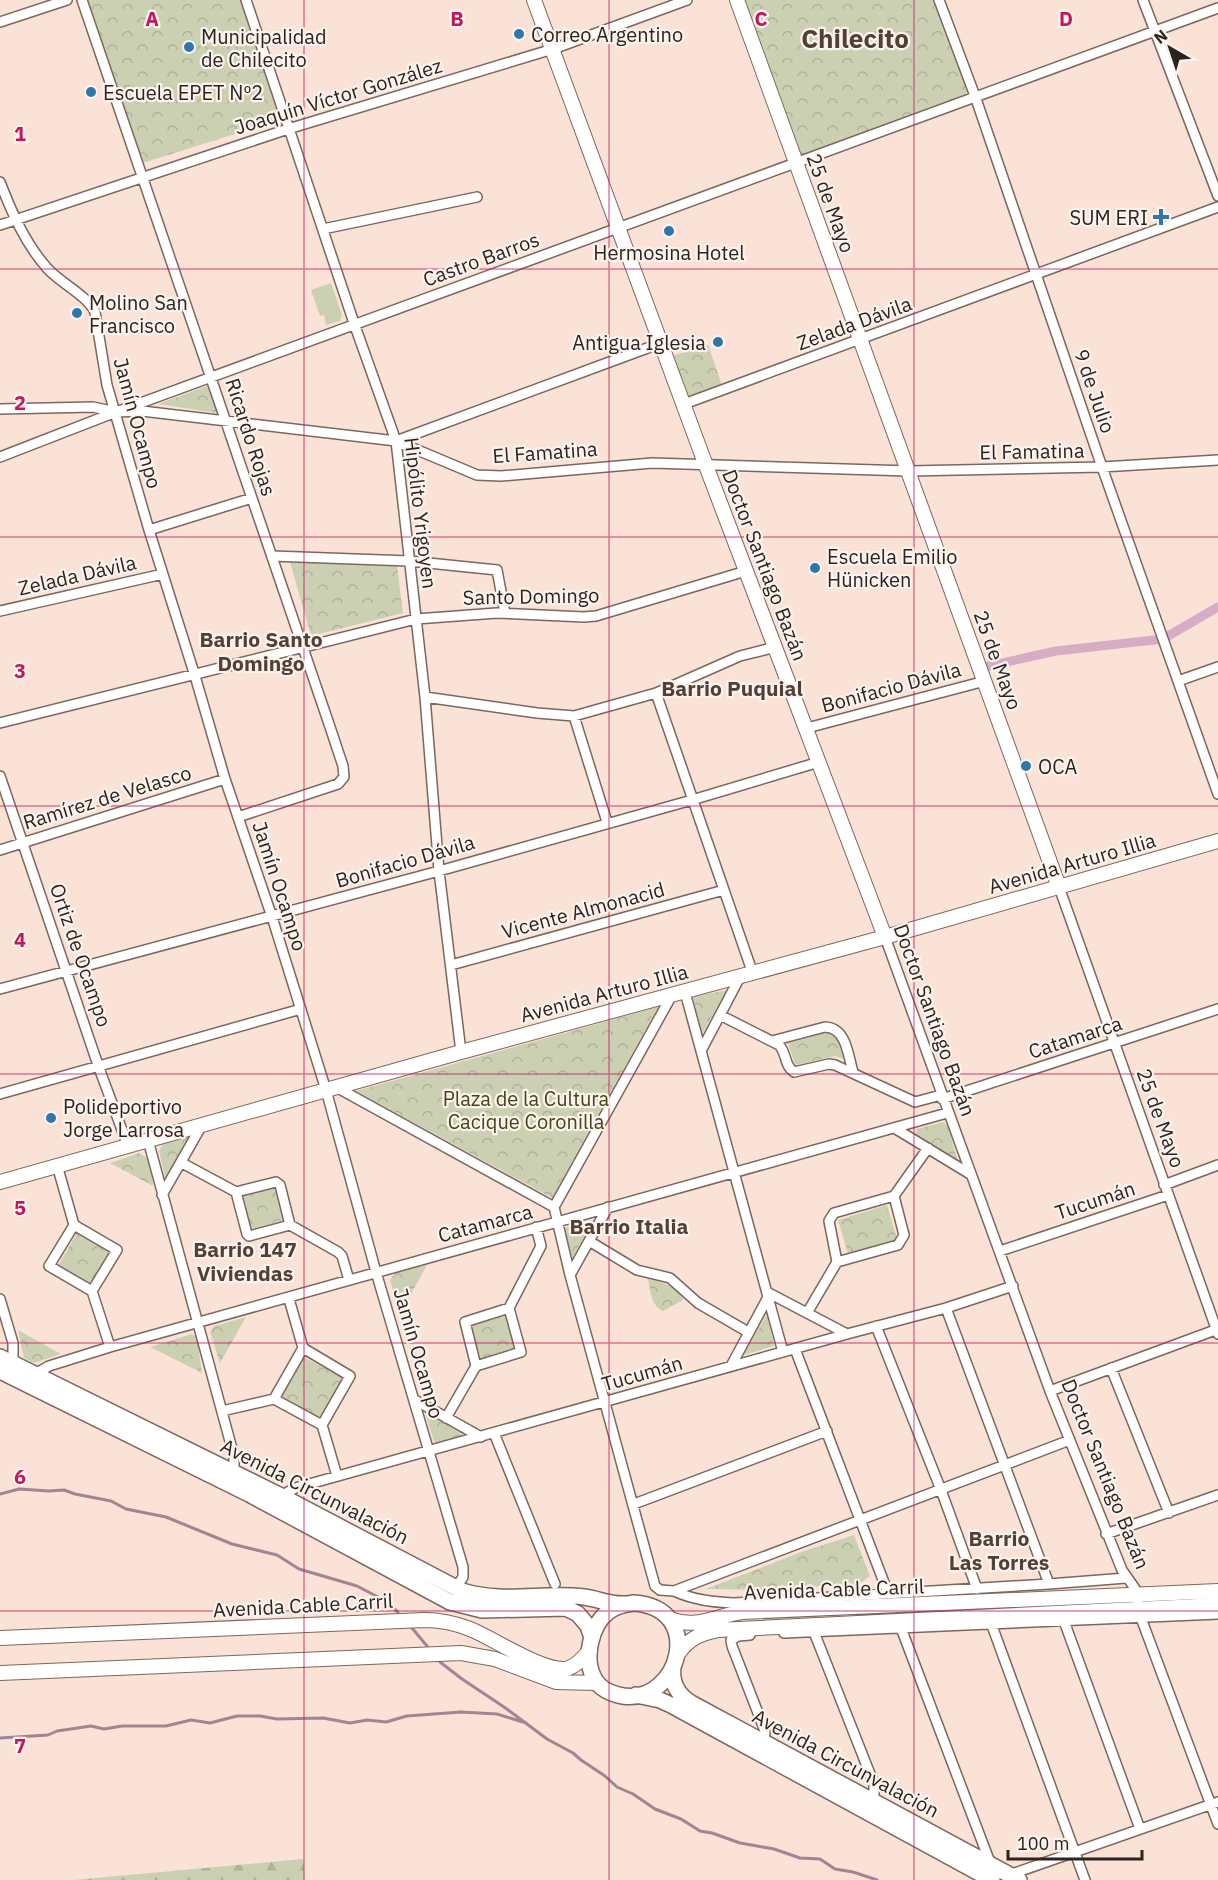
<svg xmlns="http://www.w3.org/2000/svg" width="1218" height="1880" font-family="'IBM Plex Sans',sans-serif">
<defs>
<pattern id="forest-firs" width="22" height="20" patternUnits="userSpaceOnUse" patternTransform="scale(1.5)"><rect width="22" height="20" fill="#ccd0b3"/><path d="M5 1l3.5 6h-7zM16 11l3.5 6h-7z" fill="#afb29a"/></pattern>
<pattern id="park-crowns" width="20" height="18" patternUnits="userSpaceOnUse" patternTransform="scale(1.5)"><rect width="20" height="18" fill="#ccd0b3"/><path d="M2 6a3 3 0 1 1 6 0M12 15a3 3 0 1 1 6 0" fill="none" stroke="#afb29a"/></pattern>
</defs>
<rect width="100%" height="100%" fill="#fae2d6"/>
<!-- grass -->
<path fill="#ccd0b3" d="M331 283 342 315 340 321 326 325 324 315 320 316 311 290Z"/>
<!-- forest -->
<path fill="url(#forest-firs)" d="M303 1859 305 1880H74Z"/>
<!-- park -->
<path fill="url(#park-crowns)" d="M85 0H242L282 119 143 163Z
M742 0H935L970 93 800 157Z
M708 345 722 385 687 396 672 356Z
M210 385 217 413 158 404Z
M290 562 397 566 403 613 311 636Z
M727 990 702 1034 693 997Z
M658 1007 552 1198 356 1091Z
M827 1033 837 1038 844 1059 835 1056 795 1065 788 1043Z
M943 1122 948 1126 958 1162 915 1135 917 1129Z
M191 1135 166 1182 159 1151 163 1143Z
M139 1153 150 1160 153 1186 110 1163Z
M274 1187 283 1220 251 1229 243 1196Z
M887 1205 897 1239 848 1254 838 1220Z
M594 1220 572 1258 564 1228Z
M77 1233 109 1252 89 1285 58 1266Z
M427 1265 400 1314 390 1280 397 1271Z
M648 1279C661 1282 678 1285 683 1300L663 1311C652 1307 650 1291 648 1279Z
M505 1314 516 1350 481 1360 470 1324Z
M767 1314 774 1346 743 1355Z
M246 1317 220 1363 210 1332 214 1326Z
M18 1330 61 1354 34 1363 24 1358Z
M192 1334 197 1337 202 1373 150 1347Z
M302 1356 344 1379 321 1420 279 1397Z
M424 1410 471 1436 438 1445 434 1441Z
M854 1535 870 1576 859 1584 766 1590 706 1589 801 1552Z"/>
<g fill="none" stroke-linecap="round" stroke-linejoin="round">
<!-- stream -->
<path stroke="#a38494" stroke-width="3" d="M0 1494 19 1489 49 1491 64 1490 75 1494 111 1501 126 1509 166 1517 232 1544 277 1555 299 1569 357 1586 380 1598 398 1612
M412 1628 427 1646
M440 1662 462 1679 504 1707 547 1739 573 1753 581 1760 605 1776 617 1787 633 1794 655 1809 681 1819 700 1831 712 1833 740 1843 774 1849 800 1858 820 1859 835 1869 853 1872 877 1880
M0 1738 48 1735 57 1731 91 1726 104 1729 122 1726H166L191 1720 210 1723 237 1716H260L277 1719 323 1718 350 1723 367 1720 386 1722 407 1716 461 1712 497 1714 526 1723"/>
<!-- canal -->
<path stroke="#d7adc6" stroke-width="9" d="M980 668 1056 651 1163 639 1218 607"/>
<!-- minor casing -->
<g stroke="#7c675c" stroke-width="12">
<path id="minor" d="M82 0C170 255 258 510 343 766L344 777 338 784 238 817
M246 0 355 326 396 441 425 697 439 871 461 1052
M939 0 975 96 1102 467 1218 794
M1143 0 1218 196
M0 22 67 0
M0 182C12 213 25 243 47 268 60 283 87 295 95 312L107 385 149 530 195 676 225 779 272 917 326 1090 376 1272 463 1567V1577L456 1588
M0 225 288 129 553 49 687 0
M323 229 477 197
M684 404 1218 207
M0 409 93 407 116 412 142 411 396 441 477 475 501 476 652 463 909 471 1102 467 1218 460
M396 441 661 343
M0 457 116 412 1218 8
M149 530 252 498
M272 556 409 561 497 570 505 613
M0 611 163 574
M1178 681 1218 667
M656 693 753 974
M425 697 537 713 574 716 656 693 740 656 776 647
M574 716 607 822
M0 723 416 619 497 613 584 617 596 616 746 571
M807 728 985 681
M0 776 99 1068 128 1146
M0 850 225 779
M1059 887 1218 1334
M885 937 1050 1391 1122 1570 1136 1590 1141 1618 1218 1824
M451 965 724 890
M0 989 439 871 692 800 819 762
M685 992 783 1352
M720 1015 779 1045C787 1053 784 1066 794 1072L829 1064 835 1065 915 1102 941 1095
M772 1041 825 1027C847 1028 848 1056 853 1072
M701 1051 740 977
M336 1087 554 1207 570 1275 655 1586 660 1590 674 1591 1070 1440
M0 1094 301 1009
M942 1099 1218 1009
M896 1129 970 1174
M148 1140 234 1456V1472
M182 1163 236 1192 276 1182 280 1185 290 1225
M57 1165 74 1225 117 1250 92 1291
M1164 1185 1218 1165
M236 1192 247 1234 249 1236 290 1225 338 1252 342 1256 349 1280
M162 1195 202 1125
M554 1207 672 995
M74 1225 49 1266 92 1291 110 1347
M589 1241 637 1270 670 1278 698 1303 748 1332
M1000 1251 1168 1195
M837 1262 898 1245 904 1235 894 1196
M570 1275 608 1207
M767 1292 847 1334
M0 1299 13 1343V1363
M946 1308 1049 1584
M807 1313 837 1262 829 1221 834 1213 894 1196 928 1148
M876 1326 941 1490 977 1589
M303 1348 350 1376 322 1425
M795 1349 888 1593
M476 1366 465 1322 509 1308
M731 1366 768 1297
M1111 1368 1169 1513
M35 1374 49 1366 110 1347 947 1113
M1050 1391 1218 1329
M274 1399 303 1348 289 1299
M415 1400 481 1437
M222 1411 274 1399 322 1425 337 1476
M446 1418 476 1366 521 1352 509 1308 541 1246 536 1227
M494 1433 555 1584
M281 1496 295 1488 847 1334 946 1308 1013 1286
M634 1504 827 1431
M1106 1534 1218 1495
M674 1591C694 1600 712 1602 734 1603L1049 1584 1126 1578
M1064 1621 1140 1829
M991 1623 1085 1880
M901 1628 991 1865
M814 1632 874 1784V1801
M784 1633 1218 1614
M750 1635 738 1636 731 1640 732 1646 765 1731 764 1743
M1009 1875 1218 1802"/>
</g>
<!-- secondary casing -->
<g stroke="#7c675c" stroke-width="16">
<path id="secondary" d="M534 0 705 463 885 937
M737 0 1059 887
M0 1182 461 1052 885 937 1218 841
M670 1619C696 1629 716 1616 742 1612L1218 1591
M0 1638 424 1620C440 1620 455 1623 470 1629 493 1638 547 1675 569 1668 577 1665 585 1656 590 1650
M678 1654C688 1639 701 1633 718 1630L1218 1605
M0 1673 461 1653 495 1659 556 1682 597 1683"/>
</g>
<!-- primary casing -->
<g stroke="#7c675c" stroke-width="18">
<path id="primary" d="M0 1357 281 1496 462 1591C504 1604 543 1592 584 1597 599 1599 610 1605 625 1604
M0 1371 249 1494 450 1602 482 1610 566 1608 578 1614 588 1626 592 1638
M634 1603C706 1608 680 1704 623 1696 611 1694 598 1688 593 1676 584 1657 591 1625 608 1612 615 1606 625 1604 634 1603Z
M673 1667C671 1683 678 1695 691 1703L1019 1880
M636 1695 660 1700 671 1705 992 1880"/>
</g>
<!-- minor -->
<use href="#minor" stroke="#fff" stroke-width="9"/>
<!-- secondary -->
<use href="#secondary" stroke="#fff" stroke-width="14"/>
<!-- primary -->
<use href="#primary" stroke="#fff" stroke-width="15"/>
</g>
<!-- grid -->
<path fill="none" stroke="#c2185b" stroke-width="1.5" stroke-opacity="0.55" d="M304 0V1880M609 0V1880M914 0V1880M0 269H1218M0 537H1218M0 806H1218M0 1074H1218M0 1343H1218M0 1611H1218"/>
<!-- markers -->
<g fill="#2f76ab" stroke="#fcf3ee" stroke-width="2">
<circle cx="519" cy="34" r="6"/>
<circle cx="189" cy="47" r="6"/>
<circle cx="91" cy="92" r="6"/>
<path d="M1158 208h6v6h6v6h-6v6h-6v-6h-6v-6h6z"/>
<circle cx="669" cy="231" r="6"/>
<circle cx="77" cy="313" r="6"/>
<circle cx="718" cy="342" r="6"/>
<circle cx="815" cy="568" r="6"/>
<circle cx="1026" cy="766" r="6"/>
<circle cx="51" cy="1118" r="6"/>
</g>
<g text-anchor="middle" dominant-baseline="central" stroke-width="4.5" stroke-linejoin="round" paint-order="stroke">
<!-- poi labels -->
<g font-size="20" fill="#2b231e" stroke="#fcf3ee" text-anchor="start">
<text x="531" y="34">Correo Argentino</text>
<text x="201" y="36">Municipalidad<tspan x="201" dy="23">de Chilecito</tspan></text>
<text x="103" y="92">Escuela EPET Nº2</text>
<text x="1148" y="217" text-anchor="end">SUM ERI</text>
<text x="669" y="252" text-anchor="middle">Hermosina Hotel</text>
<text x="89" y="302">Molino San<tspan x="89" dy="23">Francisco</tspan></text>
<text x="706" y="342" text-anchor="end">Antigua Iglesia</text>
<text x="827" y="556">Escuela Emilio<tspan x="827" dy="23">Hünicken</tspan></text>
<text x="1038" y="766">OCA</text>
<text x="63" y="1106">Polideportivo<tspan x="63" dy="23">Jorge Larrosa</tspan></text>
</g>
<!-- street labels -->
<g font-size="20" fill="#2b231e" stroke="#fcf3ee">
<text transform="translate(338 96) rotate(-17)">Joaquín Víctor González</text>
<text transform="translate(831 203) rotate(70)">25 de Mayo</text>
<text transform="translate(481 259) rotate(-20)">Castro Barros</text>
<text transform="translate(854 323) rotate(-20)">Zelada Dávila</text>
<text transform="translate(1095 391) rotate(71)">9 de Julio</text>
<text transform="translate(138 423) rotate(75)">Jamín Ocampo</text>
<text transform="translate(251 437) rotate(72)">Ricardo Rojas</text>
<text transform="translate(1032 451) rotate(-1)">El Famatina</text>
<text transform="translate(545 452) rotate(-4)">El Famatina</text>
<text transform="translate(421 513) rotate(83)">Hipólito Yrigoyen</text>
<text transform="translate(765 565) rotate(69)">Doctor Santiago Bazán</text>
<text transform="translate(77 575) rotate(-13)">Zelada Dávila</text>
<text transform="translate(531 596) rotate(-1)">Santo Domingo</text>
<text transform="translate(998 660) rotate(70)">25 de Mayo</text>
<text transform="translate(891 687) rotate(-15)">Bonifacio Dávila</text>
<text transform="translate(107 797) rotate(-17)">Ramírez de Velasco</text>
<text transform="translate(405 861) rotate(-16)">Bonifacio Dávila</text>
<text transform="translate(1072 863) rotate(-16)">Avenida Arturo Illia</text>
<text transform="translate(280 886) rotate(72)">Jamín Ocampo</text>
<text transform="translate(583 910) rotate(-15)">Vicente Almonacid</text>
<text transform="translate(81 955) rotate(71)">Ortiz de Ocampo</text>
<text transform="translate(604 993) rotate(-15)">Avenida Arturo Illia</text>
<text transform="translate(935 1020) rotate(70)">Doctor Santiago Bazán</text>
<text transform="translate(1075 1037) rotate(-18)">Catamarca</text>
<text transform="translate(1161 1118) rotate(70)">25 de Mayo</text>
<text transform="translate(1095 1200) rotate(-18)">Tucumán</text>
<text transform="translate(485 1223) rotate(-15)">Catamarca</text>
<text transform="translate(419 1353) rotate(74)">Jamín Ocampo</text>
<text transform="translate(642 1373) rotate(-16)">Tucumán</text>
<text transform="translate(1106 1474) rotate(68)">Doctor Santiago Bazán</text>
<text transform="translate(315 1491) rotate(27)">Avenida Circunvalación</text>
<text transform="translate(834 1589) rotate(-2)">Avenida Cable Carril</text>
<text transform="translate(303 1605) rotate(-3)">Avenida Cable Carril</text>
<text transform="translate(846 1763) rotate(28)">Avenida Circunvalación</text>
</g>
<!-- park labels -->
<g font-size="20" fill="#424614" stroke="#fcf3ee">
<text x="526" y="1098">Plaza de la Cultura<tspan x="526" dy="23">Cacique Coronilla</tspan></text>
</g>
<!-- neighbourhood labels -->
<g font-size="21" font-weight="bold" fill="#523f35" stroke="#fcf3ee">
<text x="261" y="639">Barrio Santo<tspan x="261" dy="24">Domingo</tspan></text>
<text x="732" y="688">Barrio Puquial</text>
<text x="629" y="1226">Barrio Italia</text>
<text x="245" y="1249">Barrio 147<tspan x="245" dy="24">Viviendas</tspan></text>
<text x="999" y="1538">Barrio<tspan x="999" dy="24">Las Torres</tspan></text>
</g>
<!-- district labels -->
<g font-size="26" font-weight="bold" fill="#523f35" stroke="#fcf3ee">
<text x="855" y="38">Chilecito</text>
</g>
</g>
<g font-size="20" text-anchor="middle" font-weight="bold" fill="#c2185b" stroke="#fcf3ee" stroke-width="4.5" stroke-linejoin="round" paint-order="stroke">
<text x="152" y="26">A</text>
<text x="457" y="26">B</text>
<text x="761" y="26">C</text>
<text x="1066" y="26">D</text>
<text x="20" y="141">1</text>
<text x="20" y="410">2</text>
<text x="20" y="678">3</text>
<text x="20" y="947">4</text>
<text x="20" y="1215">5</text>
<text x="20" y="1484">6</text>
<text x="20" y="1753">7</text>
</g>
<!-- north arrow -->
<g transform="translate(1170 48) rotate(321)" stroke="#fcf3ee" stroke-width="4.5" paint-order="stroke">
<path d="M0-4.5L10 22L0 15L-10 22Z" fill="#2b231e"/>
<text y="-9" font-size="16" font-weight="bold" text-anchor="middle" fill="#2b231e">N</text>
</g>
<!-- scale -->
<path d="M1008 1850v9h134v-9" fill="none" stroke="#2b231e" stroke-width="3"/>
<text x="1017" y="1850" font-size="18" fill="#2b231e" stroke="#fcf3ee" stroke-width="4.5" paint-order="stroke">100 m</text>
</svg>
